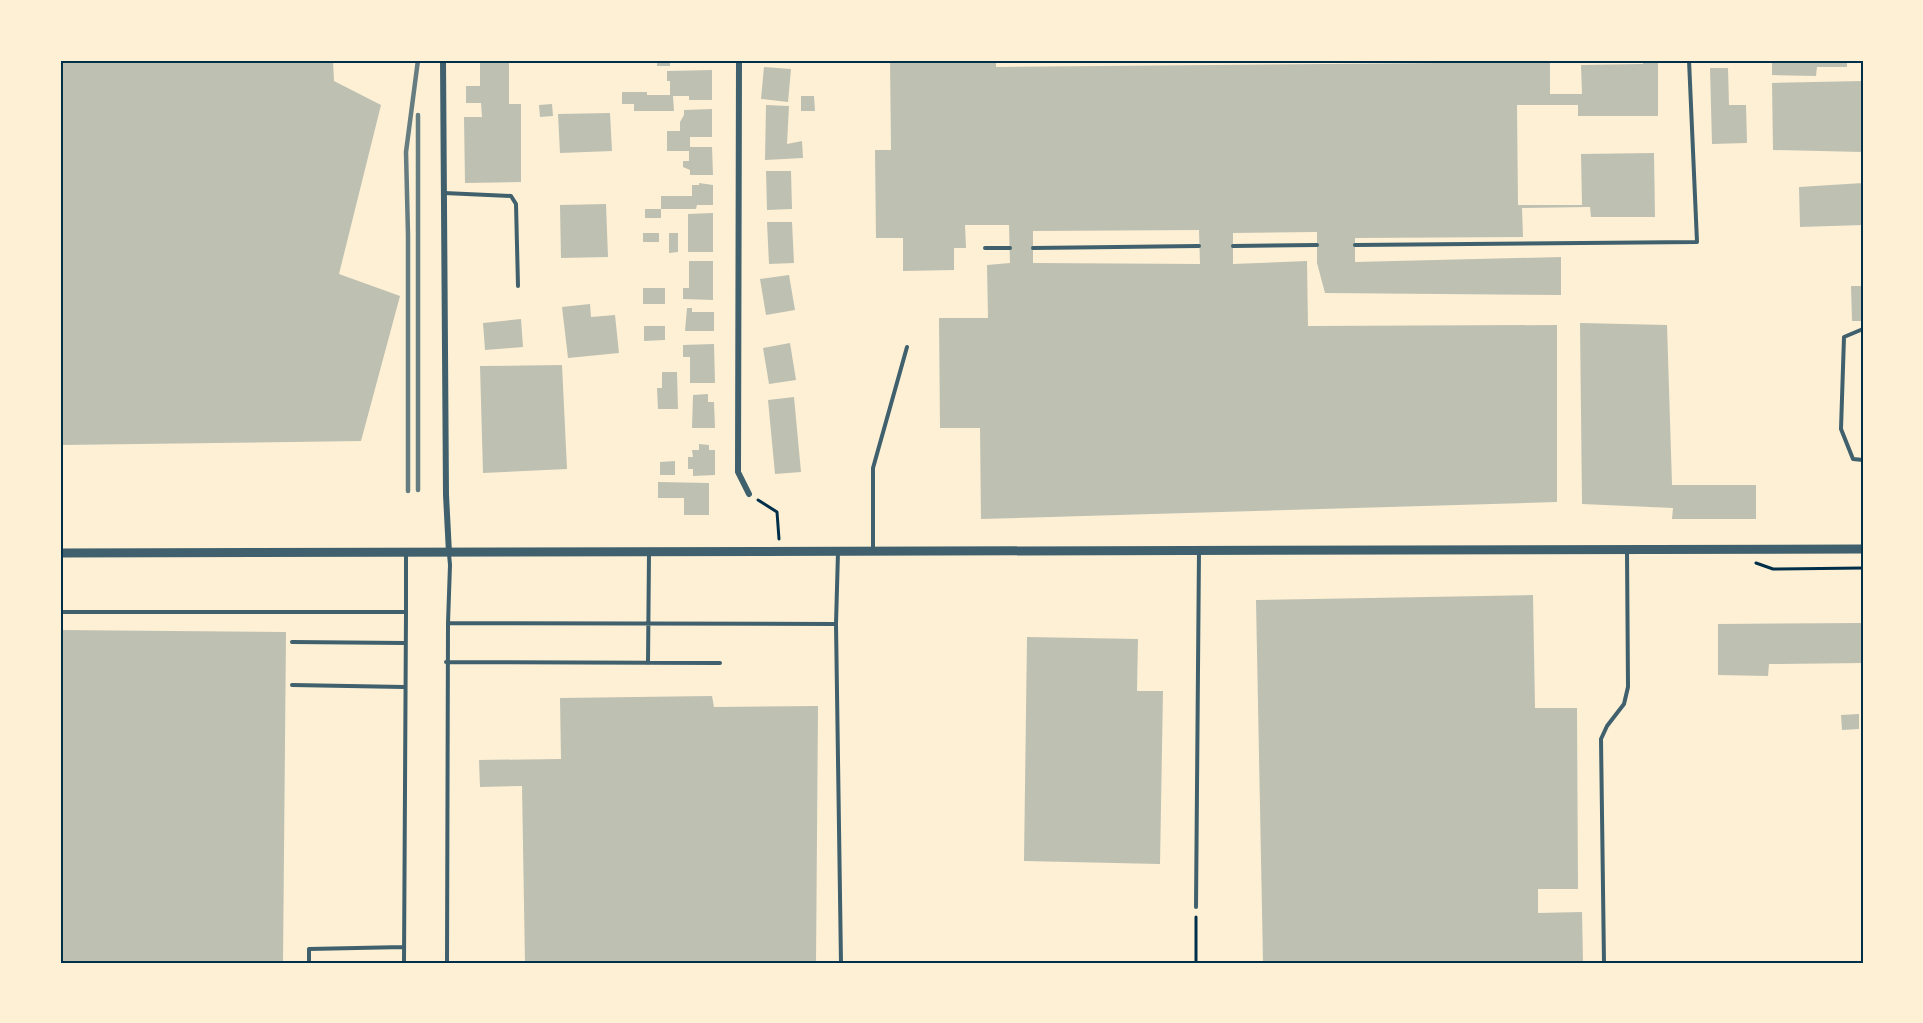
<svg xmlns="http://www.w3.org/2000/svg" width="1923" height="1023" font-family="Quicksand,sans-serif">
<rect width="100%" height="100%" fill="#fdf0d5"/>
<!-- building -->
<path fill="#bec0b2" fill-rule="evenodd" d="M60 60H333L334 81 381 105 339 274 400 296 361 441 60 445Z
M480 60H509V104H521V182L465 183 464 117H482L481 103H466V86H480Z
M657 60H670V66H657Z
M890 60H996V67L1550 62V94H1582L1581 65 1643 64V60H1658V116H1578V105H1517L1518 205H1582L1581 154 1654 153 1655 217H1591L1590 207 1522 208 1523 237 1355 238V262L1561 257V295L1325 293 1317 263V232L1233 233V264L1307 261 1308 326 1557 325V502L981 519 980 428H940L939 318H988L987 265 1010 263 1009 225H965L966 248H954V270L903 271V238H876L875 150H891ZM1199 230 1200 264 1033 263V231Z
M1772 60H1847V67H1817L1816 76 1772 75Z
M764 67 791 69 788 102 761 99Z
M1710 68H1728L1729 105H1746L1747 143 1712 144Z
M712 70V100H689V96H673L674 111H634V104H622V92H647V95H670V81H667V71Z
M1863 81V152L1773 150 1772 83Z
M801 96H814L815 111H801Z
M552 104 553 116 540 117 539 105Z
M766 105 789 106 787 144 802 141 803 158 765 160Z
M712 109V137H690V147H712L713 175H690V170L683 167V161H689V151H667V131H680V122L684 115V110Z
M610 113 612 151 560 153 558 114Z
M766 171H791L792 209 767 210Z
M699 183 713 185V205H697L696 209H661V196H692V185H699Z
M1863 183V225L1800 227 1799 187Z
M606 204 608 257 561 258 560 205Z
M645 209H661V218H645Z
M713 213V252H688V214Z
M767 222H792L794 263 769 264Z
M643 233H659V242H643Z
M669 233H678V252L669 253Z
M689 261H713V300L683 299V288H689Z
M789 275 795 310 766 315 760 279Z
M1851 286H1863V321H1852Z
M643 288H665V304H643Z
M590 304 591 317 615 315 619 353 568 358 562 307Z
M687 308H692V312H714V331H685Z
M521 319 523 347 485 350 483 323Z
M1580 323 1667 325 1672 485H1756V519H1672L1673 508 1582 504Z
M644 326H665V340L644 341Z
M790 343 796 380 769 384 763 348Z
M714 344 715 383H690V357H683V345Z
M562 365 567 469 483 473 480 366Z
M662 372H677L678 409H658L657 388H662Z
M708 394V402H714L715 428H692L693 395Z
M794 397 801 472 775 474 768 400Z
M699 444 709 445V450H715V475L693 476V469H688V457H693L692 450H699Z
M675 461V475H660V462Z
M658 482 709 483V515H684V498H658Z
M1533 595 1535 708H1577L1578 889H1538V913L1582 912 1583 963H1263L1256 600Z
M1863 623V663L1769 664 1768 676 1718 675V624Z
M60 630 286 632 283 963H60Z
M1027 637 1138 639 1137 691H1163L1160 864 1024 861Z
M712 696 714 707 818 706 816 963H525L522 786 480 787 479 760 561 759 560 698Z
M1859 714V729L1842 730 1841 715Z"/>
<g fill="none" stroke-linecap="round" stroke-linejoin="round">
<!-- path -->
<path stroke="#003049" stroke-width="3" d="M758 500 777 512 779 539
M1756 563 1773 569 1863 568
M1196 917V963"/>
<!-- service -->
<path stroke="#3f606c" stroke-width="4" d="M444 193 511 196 516 204 518 286
M1355 245 1697 242 1689 60
M1233 246 1317 245
M985 248H1010
M1033 248 1199 246
M1863 329 1844 337 1841 429 1853 459 1863 460
M873 551V468L907 347
M449 554 450 565 448 623 836 624 838 552
M60 612H406V554
M836 624 841 963
M292 642 405 643
M446 662 720 663
M648 663 649 553
M292 685 404 687
M1196 907 1199 550
M309 963V949L404 947
M404 963 406 612
M447 963 448 623
M1604 963 1601 739 1607 726 1624 704 1628 687 1627 552"/>
<!-- minor -->
<path stroke="#3f606c" stroke-width="6" d="M443 60 446 495 449 553
M739 60 738 472 749 494"/>
<!-- tertiary -->
<path stroke="#3f606c" stroke-width="9" d="M60 553 1863 549"/>
<!-- rail -->
<path stroke="#657d81" stroke-width="4.5" d="M418 490V115
M408 491V235L406 152 418 60"/>
</g>
<!-- border -->
<rect width="1923" height="1023" fill="none" stroke="#fdf0d5" stroke-width="123"/>
<rect x="62" y="62" width="1800" height="900" fill="none" stroke="#003049" stroke-width="2"/>
</svg>
